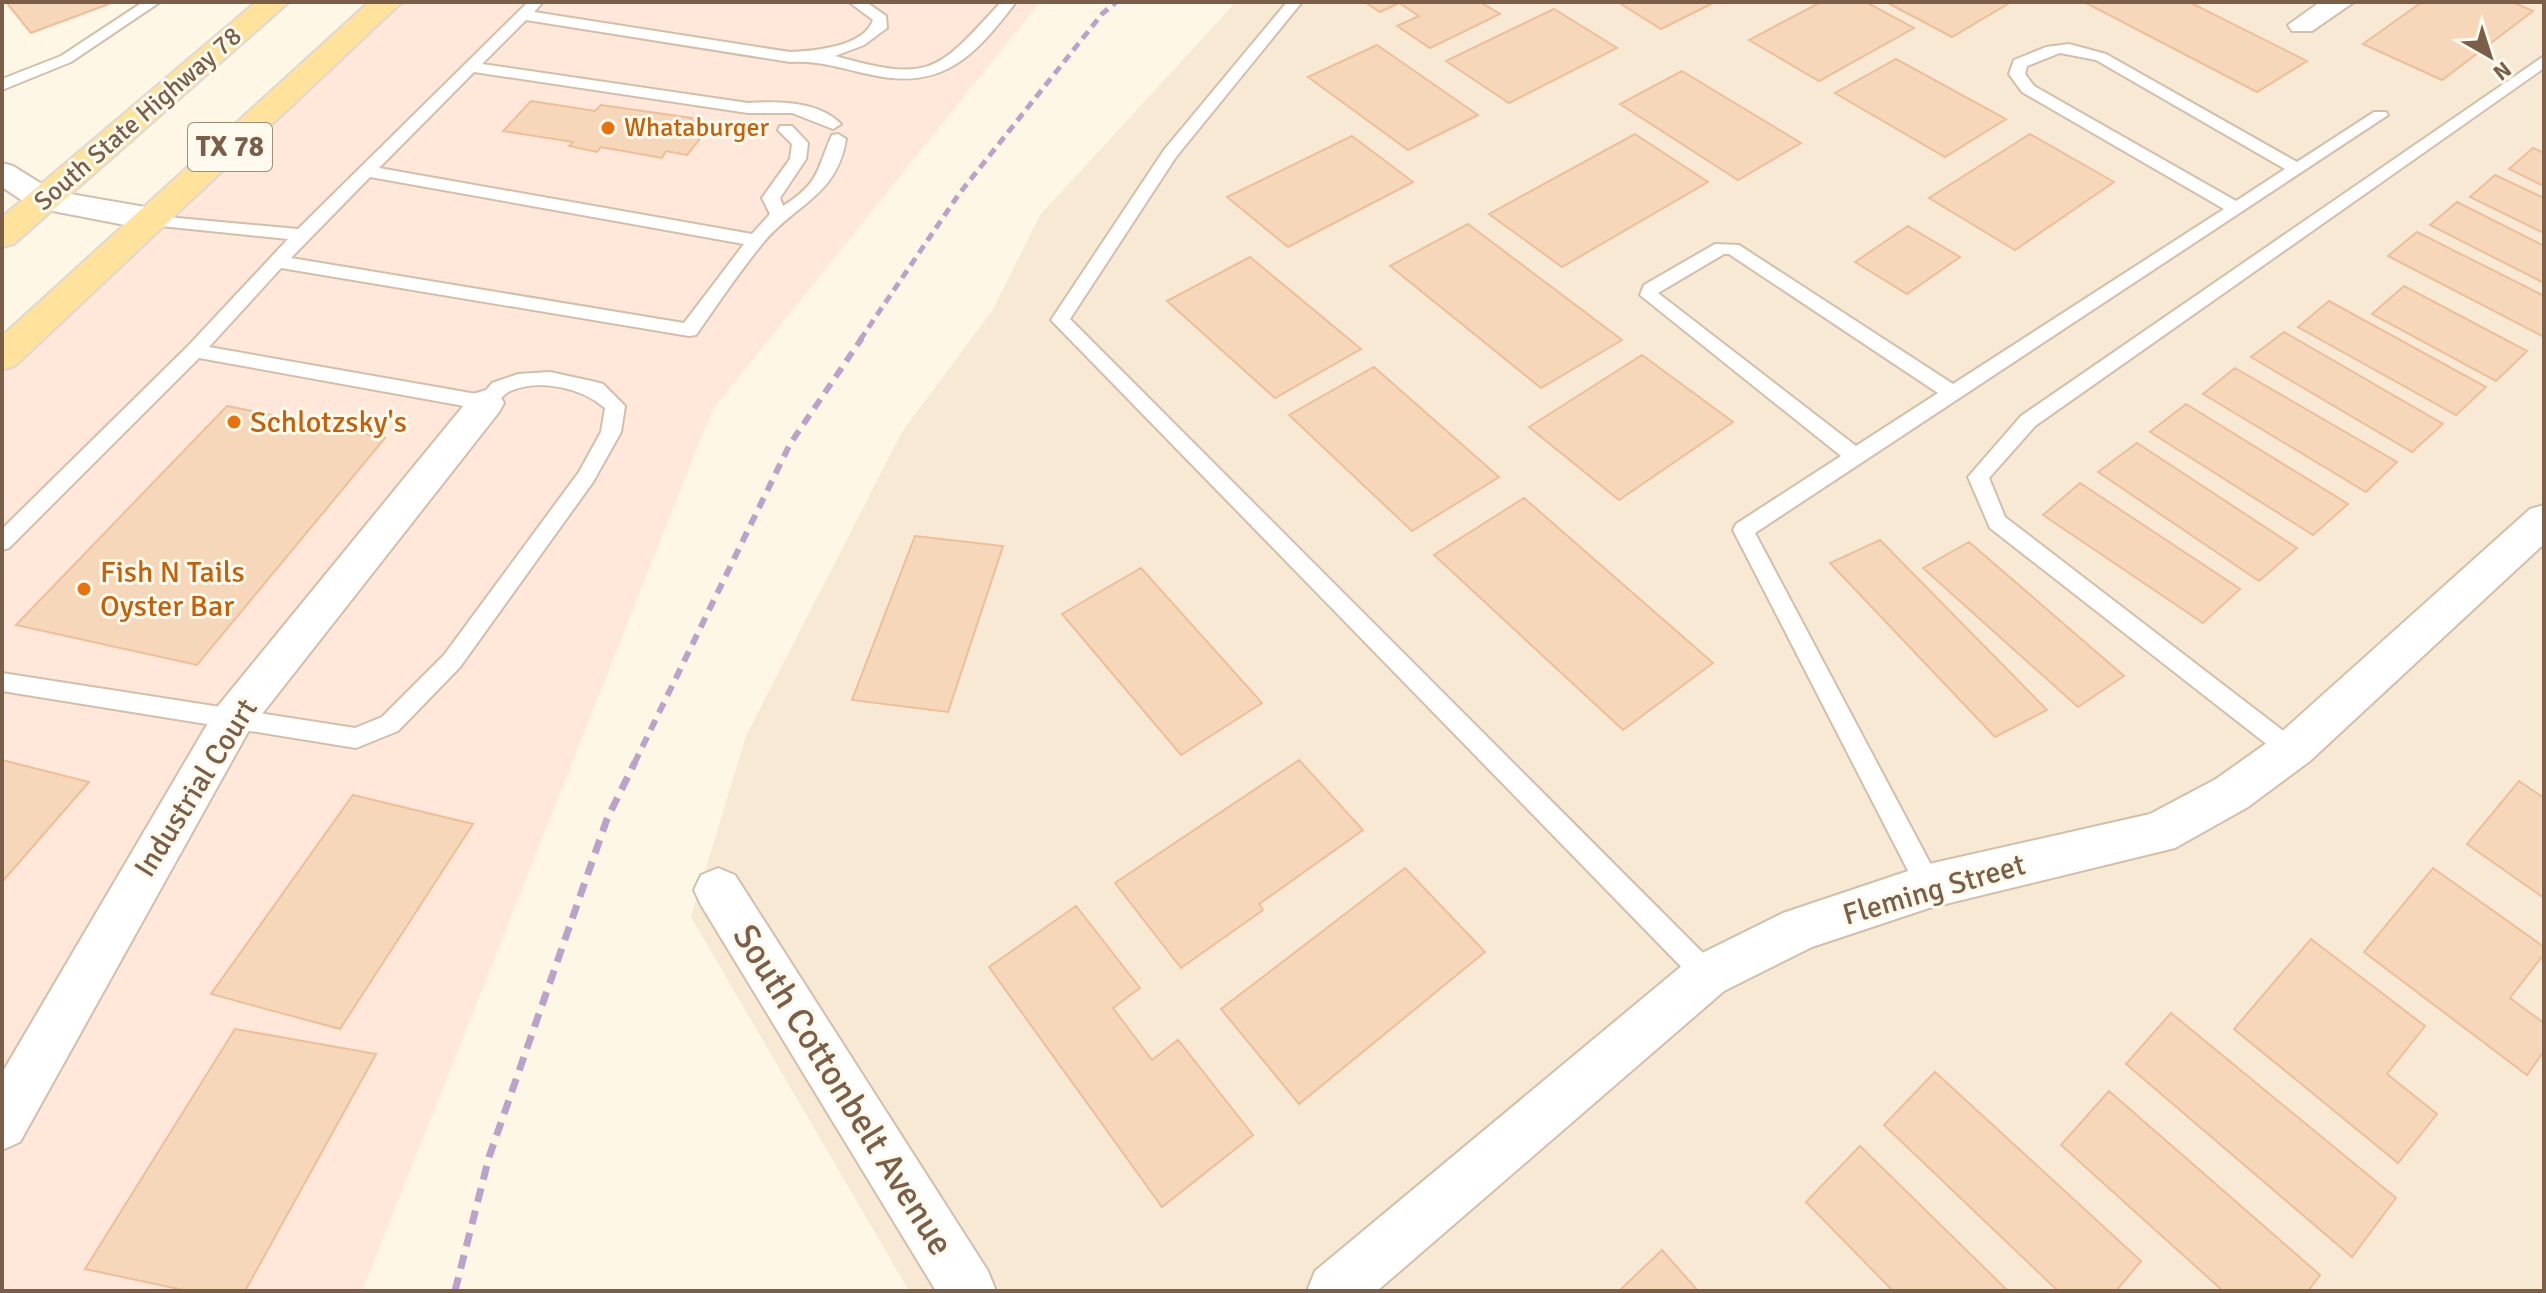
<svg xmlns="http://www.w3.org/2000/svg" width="2546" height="1293" font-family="Signika,sans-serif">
<rect width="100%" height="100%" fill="#fff7e6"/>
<!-- residential -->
<path fill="#f7e9d3" d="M1236 2H2544V1291H909L691 917 746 736 902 432 992 311 1040 215Z"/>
<!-- commercial -->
<path fill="#ffe7d9" d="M403 2H1040L712 410 362 1291H2V375Z"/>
<!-- building -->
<path fill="#f7d7ba" stroke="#ecbf99" stroke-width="2" d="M6 2H114L31 33Z
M1365 2H1480L1500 14 1430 48 1397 26 1419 16 1399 3 1380 12Z
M1618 2H1715L1661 29Z
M1821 2H1866L1914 28 1819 81 1749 40Z
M1886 2H2011L1952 37Z
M2092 2H2189L2307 61 2257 92 2088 4Z
M2422 2H2512L2533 11 2442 80 2363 44Z
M1554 9 1617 48 1509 103 1446 61Z
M1377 45 1478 115 1408 150 1308 77Z
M1896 59 2006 119 1945 157 1835 93Z
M1682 71 1801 143 1738 180 1620 104Z
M531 101 595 111 601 105 692 118 690 120 712 124 687 155 666 151 662 158 601 147 597 152 569 146 573 142 503 131Z
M1635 134 1708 182 1562 267 1489 214Z
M2030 134 2114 182 2015 250 1929 198Z
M1352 136 1413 182 1288 247 1227 197Z
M2533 148 2544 153V186L2509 169Z
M2495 175 2544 198V233L2470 197Z
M2457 202 2544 246V283L2430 225Z
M1468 224 1622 340 1541 388 1390 266Z
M1908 226 1960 257 1907 294 1855 262Z
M2417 232 2544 296V337L2388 256Z
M1250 257 1361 349 1275 398 1167 301Z
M2404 286 2527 351 2496 381 2372 314Z
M2329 301 2486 387 2456 415 2298 327Z
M2284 332 2443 424 2412 452 2251 357Z
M1642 355 1733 422 1619 500 1529 427Z
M1374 367 1499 477 1412 531 1289 415Z
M2235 368 2397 462 2366 492 2203 394Z
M2186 404 2348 504 2313 535 2150 432Z
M227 406 385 438 197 665 16 625Z
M2137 443 2297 548 2259 581 2098 472Z
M2080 483 2240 589 2203 623 2043 515Z
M1524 498 1713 663 1623 730 1434 555Z
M915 536 1003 546 948 712 852 700Z
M1880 540 2047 710 1995 737 1830 563Z
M1969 542 2124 676 2078 707 1923 568Z
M1141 568 1262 703 1181 755 1062 614Z
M2 760 89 782 2 882Z
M1299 760 1363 830 1259 904 1263 910 1181 968 1115 883Z
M2519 781 2544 798V898L2467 844Z
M353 795 473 824 340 1029 211 994Z
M1405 868 1485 952 1299 1104 1221 1009Z
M2433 868 2544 947V954L2510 998 2544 1023V1051L2527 1075 2364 952Z
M1076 906 1140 988 1113 1008 1152 1060 1178 1040 1253 1135 1162 1207 989 967Z
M2311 939 2425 1026 2387 1074 2437 1114 2398 1163 2234 1029Z
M2171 1013 2396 1198 2352 1257 2126 1064Z
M235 1029 376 1054 245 1291H188L85 1269Z
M1935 1072 2141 1261 2116 1291H2058L1884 1125Z
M2109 1091 2320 1275 2308 1291H2223L2061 1145Z
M1860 1146 2008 1291H1893L1806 1202Z
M1662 1250 1698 1291H1619Z"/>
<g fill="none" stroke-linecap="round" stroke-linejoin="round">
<!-- lane casing -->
<g stroke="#d2bfaa" stroke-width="4">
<path id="lane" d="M143 2H160L71 62 2 90V79L61 56Z
M528 2H543L534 12 790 52C814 51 864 47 873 20L849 2H866L886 16 887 28 864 45 835 56C931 83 937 72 1001 2H1016C974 57 942 92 868 74 840 68 819 60 790 62L526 20 482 64 748 103C778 101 819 101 841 124L833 129 792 113H748L474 72 379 168 752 234 770 214 762 198 790 159 792 144 778 130 780 126H792L808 143 806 159 780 198 783 206C821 182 816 170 832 135L838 134 846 139C837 196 795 204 763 243 739 272 718 304 696 335L689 336 281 268 209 347 482 395 492 383 518 374 550 372 596 382 603 384 625 406 621 432 593 482 460 667 398 731 356 748 2 691V673L355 728 382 717 444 655 579 472 601 432 605 408C582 388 540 378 510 391 500 396 497 407 486 410L199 358 9 548 2 550V529L188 346 288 239 151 225 145 223V215L298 229ZM370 177 744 244 684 323 291 258Z
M1287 2H1302L1176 157 1070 319 1716 966 1720 975 1716 984 1707 987 1698 984 1051 320 1164 150Z
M2069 44 2106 54 2297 162 2374 112H2386L2388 115 1755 533 1938 878 1941 886 1938 894 1929 897 1920 894 1733 530 1736 524 1841 456 1640 295 1644 285 1715 244 1739 245 1953 384 2224 209 2022 92 2009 74 2014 60 2046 47ZM2060 53 2096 60 2285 169 2236 201 2034 86 2025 74 2027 66ZM1724 254H1729L1938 393 1856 446 1658 293Z
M2544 56V68L2035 426 1989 478 2005 517 2299 743 2303 750 2299 757 2291 760 2283 757 1990 528 1968 477 2021 416Z"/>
</g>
<!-- street casing -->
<g stroke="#d2bfaa" stroke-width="4">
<path id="street" d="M2320 2H2354L2312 31H2292L2288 25Z
M2 163 13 166 53 191 151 208 163 211 168 219 163 227 151 230 32 207 2 187Z
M486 390 499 394 504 403 499 412 248 732 20 1142 2 1150V1073L218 706 473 394Z
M2544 505V544L2310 761 2248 807 2175 848 1929 908 1812 947 1724 991 1377 1291H1307L1315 1271 1690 959 1783 913 1929 864 2150 814 2216 779 2278 735 2530 509Z
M718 868 735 875 988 1271 996 1291H936L701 905 694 890 701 875Z"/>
</g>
<!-- primary casing -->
<g stroke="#dfd8d3" stroke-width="4">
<path id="primary" d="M256 2H289L14 244 2 247V217Z
M369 2H402L15 366 2 370V336Z"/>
</g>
<!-- lane -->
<use href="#lane" fill="#fff" fill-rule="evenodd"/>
<!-- street -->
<use href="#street" fill="#fff" fill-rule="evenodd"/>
<!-- primary -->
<use href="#primary" fill="#ffe29c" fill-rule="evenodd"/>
<!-- rail-far2 -->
<path stroke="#bba2ca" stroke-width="5" stroke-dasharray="9 6" stroke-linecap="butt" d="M860 340 959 194 1102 14 1116 2"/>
<!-- rail-far1 -->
<path stroke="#bba2ca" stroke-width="6" stroke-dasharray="11 8" stroke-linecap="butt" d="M634 764 790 444 862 338"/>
<!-- rail -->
<path stroke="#bba2ca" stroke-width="7" stroke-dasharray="14 9" stroke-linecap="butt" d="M455 1291 489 1157 607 819 635 762"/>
</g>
<!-- markers -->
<g fill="#e8710a" stroke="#fffaee" stroke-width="3">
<circle cx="608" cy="128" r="8"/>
<circle cx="234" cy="422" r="8"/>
<circle cx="84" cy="589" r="8"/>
</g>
<g text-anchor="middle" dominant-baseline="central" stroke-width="6" stroke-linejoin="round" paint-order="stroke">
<!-- far-street labels -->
<g font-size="26" fill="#7b5e47" stroke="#fffaee">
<text transform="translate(138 119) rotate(-41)">South State Highway 78</text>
</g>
<!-- far-food labels -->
<g font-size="26" fill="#c56008" stroke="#fffaee" text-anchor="start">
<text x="624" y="128">Whataburger</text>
</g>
<!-- shield labels -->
<rect fill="#fffaee" stroke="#a38d79" stroke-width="2" x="188" y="123" width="84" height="48" rx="6"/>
<g font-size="28" font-weight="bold" fill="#7b5e47">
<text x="230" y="147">TX 78</text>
</g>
<!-- food labels -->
<g font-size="30" fill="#c56008" stroke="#fffaee" text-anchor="start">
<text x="250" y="422">Schlotzsky's</text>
<text x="100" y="572">Fish N Tails<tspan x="100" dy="34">Oyster Bar</tspan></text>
</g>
<!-- street labels -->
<g font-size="30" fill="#7b5e47" stroke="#fffaee">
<text transform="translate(196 788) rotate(-58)">Industrial Court</text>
<text transform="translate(1934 890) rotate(-16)">Fleming Street</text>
</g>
<!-- near-street labels -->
<g font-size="36" fill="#7b5e47" stroke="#fffaee">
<text transform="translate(843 1090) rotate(58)">South Cottonbelt Avenue</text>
</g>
</g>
<!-- border -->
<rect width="2546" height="1293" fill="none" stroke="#7b5e47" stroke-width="8"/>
<!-- north arrow -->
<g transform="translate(2490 56) rotate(141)" stroke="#fffaee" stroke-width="6" paint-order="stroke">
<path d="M0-6L14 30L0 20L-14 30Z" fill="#7b5e47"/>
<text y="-12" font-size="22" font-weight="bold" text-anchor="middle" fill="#7b5e47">N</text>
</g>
</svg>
